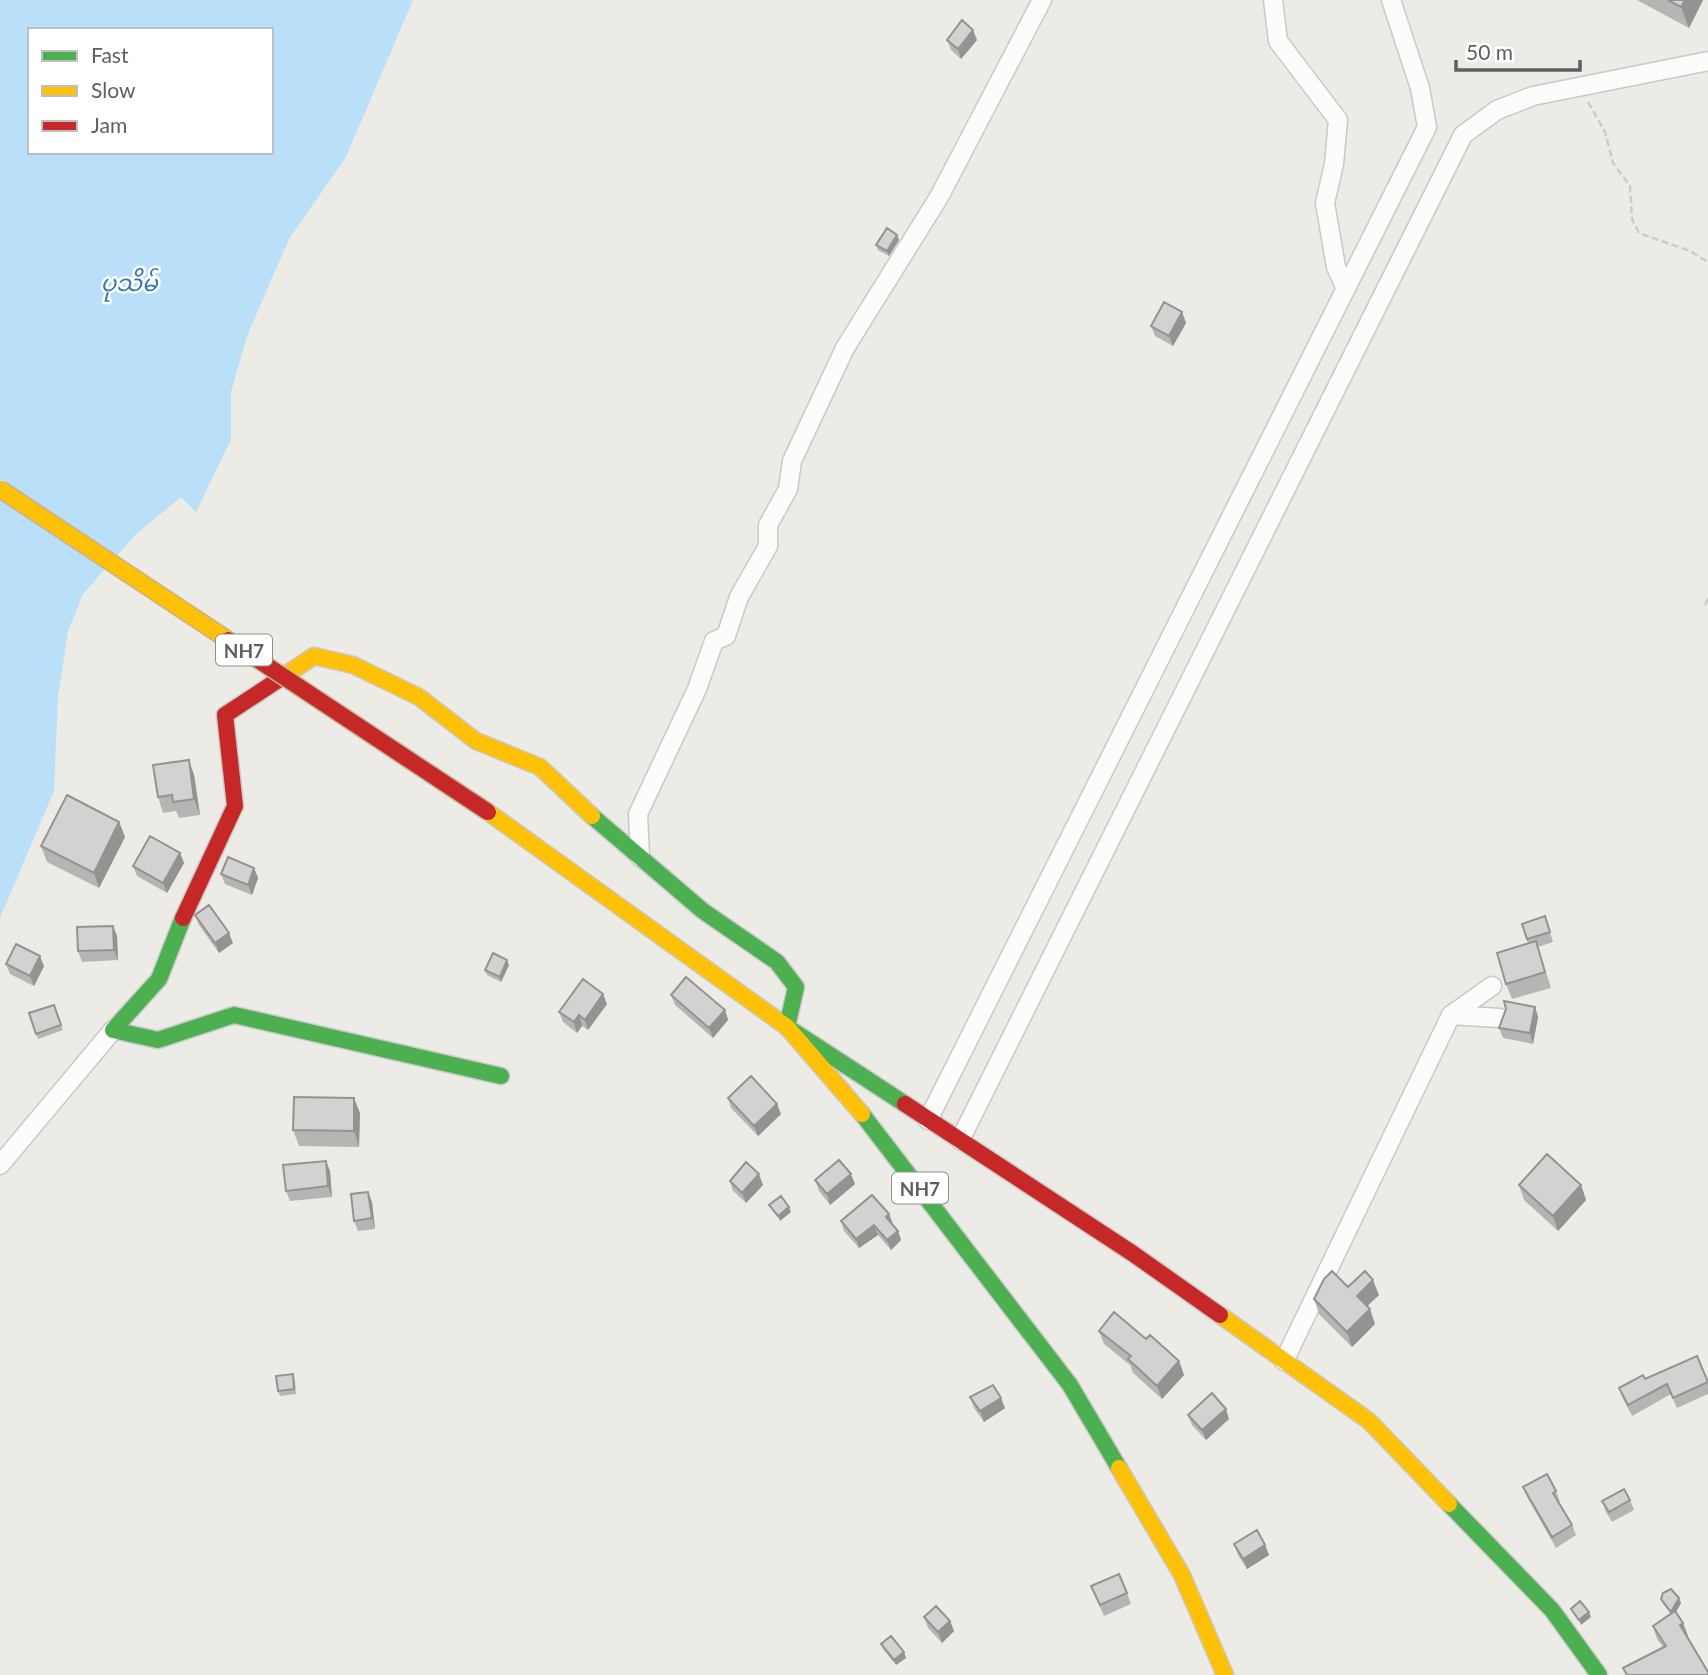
<svg xmlns="http://www.w3.org/2000/svg" width="1708" height="1675" font-family="Lato,'Noto Sans Myanmar',sans-serif">
<rect width="100%" height="100%" fill="#ecebe6"/>
<!-- water -->
<path fill="#b9e0f8" fill-rule="evenodd" d="M0 0H413L346 157 289 239 247 336 231 392V440L196 512 181 497 135 535 83 594 68 631 58 697 54 791 0 918ZM30 30H271V152H30Z"/>
<g fill="none" stroke-linecap="round" stroke-linejoin="round">
<!-- street casing -->
<g stroke="#c8c9c8" stroke-width="21">
<path id="street" d="M1273 0 1278 41 1338 120 1334 164 1325 203 1336 267 1346 289
M640 857 638 814 697 689 714 641 726 636 739 597 768 546V525L788 489 792 461 845 348 939 197 1042 0
M1451 1015 1492 986
M928 1120 1427 127 1420 88 1391 0
M960 1140 1463 135 1497 110 1533 96 1708 61
M0 1165 113 1030
M1284 1361 1451 1015 1499 1018"/>
</g>
<!-- fast casing -->
<g stroke="#c8c9c8" stroke-width="19">
<path id="fast" d="M592 816 703 911 777 962 796 987 787 1027 905 1104
M183 918 159 979 113 1030 158 1040 234 1015 501 1076
M862 1114 1070 1385 1119 1468
M1449 1504 1552 1610 1599 1675"/>
</g>
<!-- slow casing -->
<g stroke="#c8c9c8" stroke-width="19">
<path id="slow" d="M281 678 314 656 353 665 419 697 476 741 540 767 592 816
M488 812 787 1027 862 1114
M1220 1315 1369 1421 1449 1504
M1119 1468 1182 1575 1225 1675"/>
</g>
<!-- jam casing -->
<g stroke="#c8c9c8" stroke-width="19">
<path id="jam" d="M183 918 235 806 225 715 281 678
M905 1104 1132 1253 1220 1315"/>
</g>
<!-- path -->
<path stroke="#c8cdca" stroke-width="2.5" stroke-dasharray="7 3.5" stroke-linecap="butt" d="M1588 102 1605 132 1613 163 1630 186 1632 219 1639 233 1690 251 1708 262
M1705 605 1708 598"/>
<!-- street -->
<use href="#street" stroke="#fcfcfb" stroke-width="18"/>
<!-- fast -->
<use href="#fast" stroke="#4caf50" stroke-width="16"/>
<!-- slow -->
<use href="#slow" stroke="#ffc107" stroke-width="16"/>
<!-- jam -->
<use href="#jam" stroke="#c62828" stroke-width="16"/>
<!-- slow-bridge casing -->
<g stroke="#c4b393" stroke-width="19" stroke-linecap="butt">
<path id="slow-bridge" d="M0 489 228 640"/>
</g>
<!-- jam-bridge casing -->
<g stroke="#c4b393" stroke-width="19" stroke-linecap="butt">
<path id="jam-bridge" d="M228 640 488 812"/>
</g>
<!-- slow-bridge -->
<use href="#slow-bridge" stroke="#ffc107" stroke-width="16"/>
<!-- jam-bridge -->
<use href="#jam-bridge" stroke="#c62828" stroke-width="16"/>
</g>
<!-- wall -->
<path fill="#b6b5b3" d="M1637 0H1703L1689 28Z
M947 40H977L961 59 951 50Z
M897 235 899 240 889 256 878 250 876 245Z
M1182 312 1186 323 1173 346 1155 336 1151 326Z
M194 775 200 815 179 818 176 811 163 813 158 797Z
M119 822 125 837 99 888 47 862 41 846Z
M180 853 184 863 167 893 137 876 133 866Z
M254 868 258 878 252 895 225 884 221 874Z
M195 915 233 943 219 953 199 925Z
M1545 916 1553 942 1538 947 1551 988 1512 999 1506 984 1528 944 1522 924Z
M113 926 117 936 118 960 82 962 78 951Z
M6 964 44 966 34 986 10 974Z
M509 965 501 982 487 975 485 970Z
M671 995 725 1010 728 1020 713 1038 675 1005Z
M607 1004 588 1030 582 1026 577 1033 563 1022 559 1012Z
M54 1005 63 1030 38 1039 29 1013Z
M1535 1007 1538 1017 1533 1044 1503 1038 1499 1028Z
M728 1098 781 1114 758 1136 731 1108Z
M360 1113 359 1147 299 1146 293 1130Z
M326 1161 330 1171 332 1197 290 1201 286 1191Z
M815 1180 855 1184 830 1205 819 1191Z
M730 1181 763 1185 746 1203 733 1191Z
M1519 1185H1581L1586 1200 1558 1231 1524 1200Z
M372 1202 375 1229 358 1231 354 1221Z
M889 1214 892 1224 898 1231 901 1240 891 1250 878 1235 859 1248 844 1231 841 1221Z
M1348 1287 1379 1295 1367 1306 1375 1324 1352 1347 1319 1314 1314 1299Z
M1099 1331 1146 1339 1179 1361 1184 1375 1162 1399 1133 1373 1130 1365 1104 1344Z
M295 1379 296 1394 280 1396 278 1391Z
M1645 1379 1708 1381V1394L1677 1408 1671 1394 1632 1416 1623 1399 1619 1388Z
M970 1397 1005 1408 984 1422 974 1408Z
M1188 1415 1229 1419 1206 1440 1192 1425Z
M1523 1487 1556 1491 1560 1502H1558L1572 1525 1576 1535 1556 1548 1527 1497Z
M1630 1500 1634 1510 1612 1522 1606 1512 1602 1501Z
M1234 1544 1265 1545 1269 1555 1247 1569 1238 1555Z
M1091 1586 1127 1593 1131 1604 1104 1616Z
M1679 1598 1681 1603 1676 1612 1683 1623 1688 1636H1686L1708 1675H1626L1623 1668 1663 1647 1657 1639 1653 1626 1671 1614 1663 1604 1661 1599Z
M924 1617 950 1621 954 1631 942 1643 928 1628Z
M881 1644 906 1658 896 1665 883 1649Z"/>
<!-- shaded-wall -->
<path fill="#949392" d="M1685 0H1703L1689 28 1681 7Z
M973 30 977 40 961 59 958 49Z
M897 235 899 240 889 256 887 251Z
M1182 312 1186 323 1173 346 1169 336Z
M189 760 194 775 200 815 194 799Z
M119 822 125 837 99 888 94 873Z
M180 853 184 863 167 893 163 883Z
M254 868 258 878 252 895 248 885Z
M113 926 117 936 118 960 114 950Z
M229 933 233 943 219 953 215 943Z
M40 956 44 966 34 986 30 976Z
M507 960 509 965 501 982 500 977Z
M603 994 607 1004 588 1030 585 1020Z
M1535 1007 1538 1017 1533 1044 1530 1033Z
M725 1010 728 1020 713 1038 709 1028Z
M579 1015 582 1026 577 1033 574 1022Z
M354 1098 360 1113 359 1147 354 1131Z
M777 1104 781 1114 758 1136 754 1126Z
M326 1161 330 1171 332 1197 328 1186Z
M759 1174 763 1185 746 1203 742 1193Z
M851 1174 855 1184 830 1205 827 1194Z
M1581 1185 1586 1200 1558 1231 1553 1216Z
M368 1192 372 1202 375 1229 372 1218Z
M789 1207 791 1212 780 1221 778 1216Z
M889 1214 893 1224 889 1226 886 1217Z
M874 1225 878 1235 859 1248 856 1239Z
M898 1231 901 1240 891 1250 887 1240Z
M1373 1280 1379 1295 1362 1311 1357 1296Z
M1370 1309 1375 1324 1352 1347 1347 1332Z
M1179 1361 1184 1375 1162 1399 1157 1386Z
M1001 1398 1005 1408 984 1422 980 1411Z
M1226 1409 1229 1419 1206 1440 1202 1430Z
M1265 1545 1269 1555 1247 1569 1243 1559Z
M1679 1598 1681 1603 1673 1617 1671 1612Z
M1589 1612 1591 1617 1581 1625 1579 1620Z
M950 1621 954 1631 942 1643 938 1632Z
M1683 1623 1688 1636 1684 1638 1680 1625Z
M904 1652 906 1658 896 1665 894 1660Z"/>
<!-- building -->
<path fill="#d4d2d0" stroke="#949392" stroke-width="2" d="M1668 0H1685L1681 7Z
M962 20 973 30 958 49 947 40Z
M887 228 897 235 887 251 876 245Z
M1164 302 1182 312 1169 336 1151 326Z
M189 760 194 799 173 802 172 795 158 797 153 765Z
M67 795 119 822 94 873 41 846Z
M150 836 180 853 163 883 133 866Z
M228 857 254 868 248 885 221 874Z
M209 905 229 933 215 943 195 915Z
M1545 916 1550 932 1527 939 1522 924Z
M113 926 114 950 78 951 77 927Z
M1536 941 1545 972 1506 984 1497 953Z
M16 944 40 956 30 976 6 964Z
M493 953 507 960 500 977 485 970Z
M686 977 725 1010 709 1028 671 995Z
M583 979 603 994 585 1020 579 1015 574 1022 559 1012Z
M1504 1001 1535 1007 1530 1033 1499 1028 1506 1009Z
M54 1005 61 1025 36 1034 29 1013Z
M751 1076 777 1104 754 1126 728 1098Z
M294 1097 354 1098V1131L293 1130Z
M1547 1154 1581 1185 1553 1216 1519 1185Z
M839 1160 851 1174 827 1194 815 1180Z
M326 1161 328 1186 286 1191 283 1165Z
M746 1162 759 1174 742 1193 730 1181Z
M368 1192 372 1218 354 1221 351 1194Z
M872 1195 889 1214 886 1217 898 1231 887 1240 874 1225 856 1239 841 1221Z
M781 1196 789 1207 778 1216 769 1205Z
M1332 1271 1348 1287 1365 1271 1373 1280 1357 1296 1370 1309 1347 1332 1314 1299 1324 1279Z
M1114 1312 1146 1339 1150 1335 1179 1361 1157 1386 1128 1359 1131 1356 1099 1331Z
M1697 1356 1708 1382 1673 1398 1667 1384 1628 1405 1619 1388 1643 1375 1645 1379Z
M293 1374 294 1389 278 1391 276 1376Z
M993 1385 1001 1398 980 1411 970 1397Z
M1212 1393 1226 1409 1202 1430 1188 1415Z
M1547 1474 1556 1491 1553 1493 1572 1525 1552 1537 1523 1487Z
M1624 1489 1630 1500 1609 1512 1602 1501Z
M1257 1530 1265 1545 1243 1559 1234 1544Z
M1119 1574 1127 1593 1100 1605 1091 1586Z
M1671 1589 1679 1598 1671 1612 1661 1599 1663 1593Z
M1580 1601 1589 1612 1579 1620 1571 1609Z
M936 1606 950 1621 938 1632 924 1617Z
M1675 1611 1683 1623 1680 1625 1708 1672V1675H1627L1623 1668 1666 1646 1653 1626Z
M891 1636 904 1652 894 1660 881 1644Z"/>
<g text-anchor="middle" dominant-baseline="central" stroke-width="5" stroke-linejoin="round" paint-order="stroke">
<!-- shield labels -->
<g fill="#fff" stroke="#8c9093" stroke-width="2">
<rect x="216" y="634.5" width="56" height="31" rx="5"/>
<rect x="892" y="1172.5" width="56" height="31" rx="5"/>
</g>
<g font-size="19" font-weight="bold" fill="#5b6065">
<text x="244" y="650">NH7</text>
<text x="920" y="1188">NH7</text>
</g>
<!-- water labels -->
<g font-size="23" font-style="italic" fill="#3577b0" stroke="#fff">
<text x="129" y="282">ပုသိမ်</text>
</g>
</g>
<!-- legend -->
<rect x="28" y="28" width="245" height="126" fill="#ffffff" stroke="#bdbfc1" stroke-width="2"/>
<rect x="42" y="51" width="35" height="10" fill="#4caf50" stroke="#bdbfc1" stroke-width="2"/>
<text x="91" y="63" font-size="21" fill="#5b6065">Fast</text>
<rect x="42" y="86" width="35" height="10" fill="#ffc107" stroke="#bdbfc1" stroke-width="2"/>
<text x="91" y="98" font-size="21" fill="#5b6065">Slow</text>
<rect x="42" y="121" width="35" height="10" fill="#c62828" stroke="#bdbfc1" stroke-width="2"/>
<text x="91" y="133" font-size="21" fill="#5b6065">Jam</text>
<!-- scale -->
<path d="M1456 60v10h124v-10" fill="none" stroke="#5b6065" stroke-width="3.5"/>
<text x="1466" y="60" font-size="21" fill="#5b6065" stroke="#ffffff" stroke-width="5" paint-order="stroke">50 m</text>
</svg>
